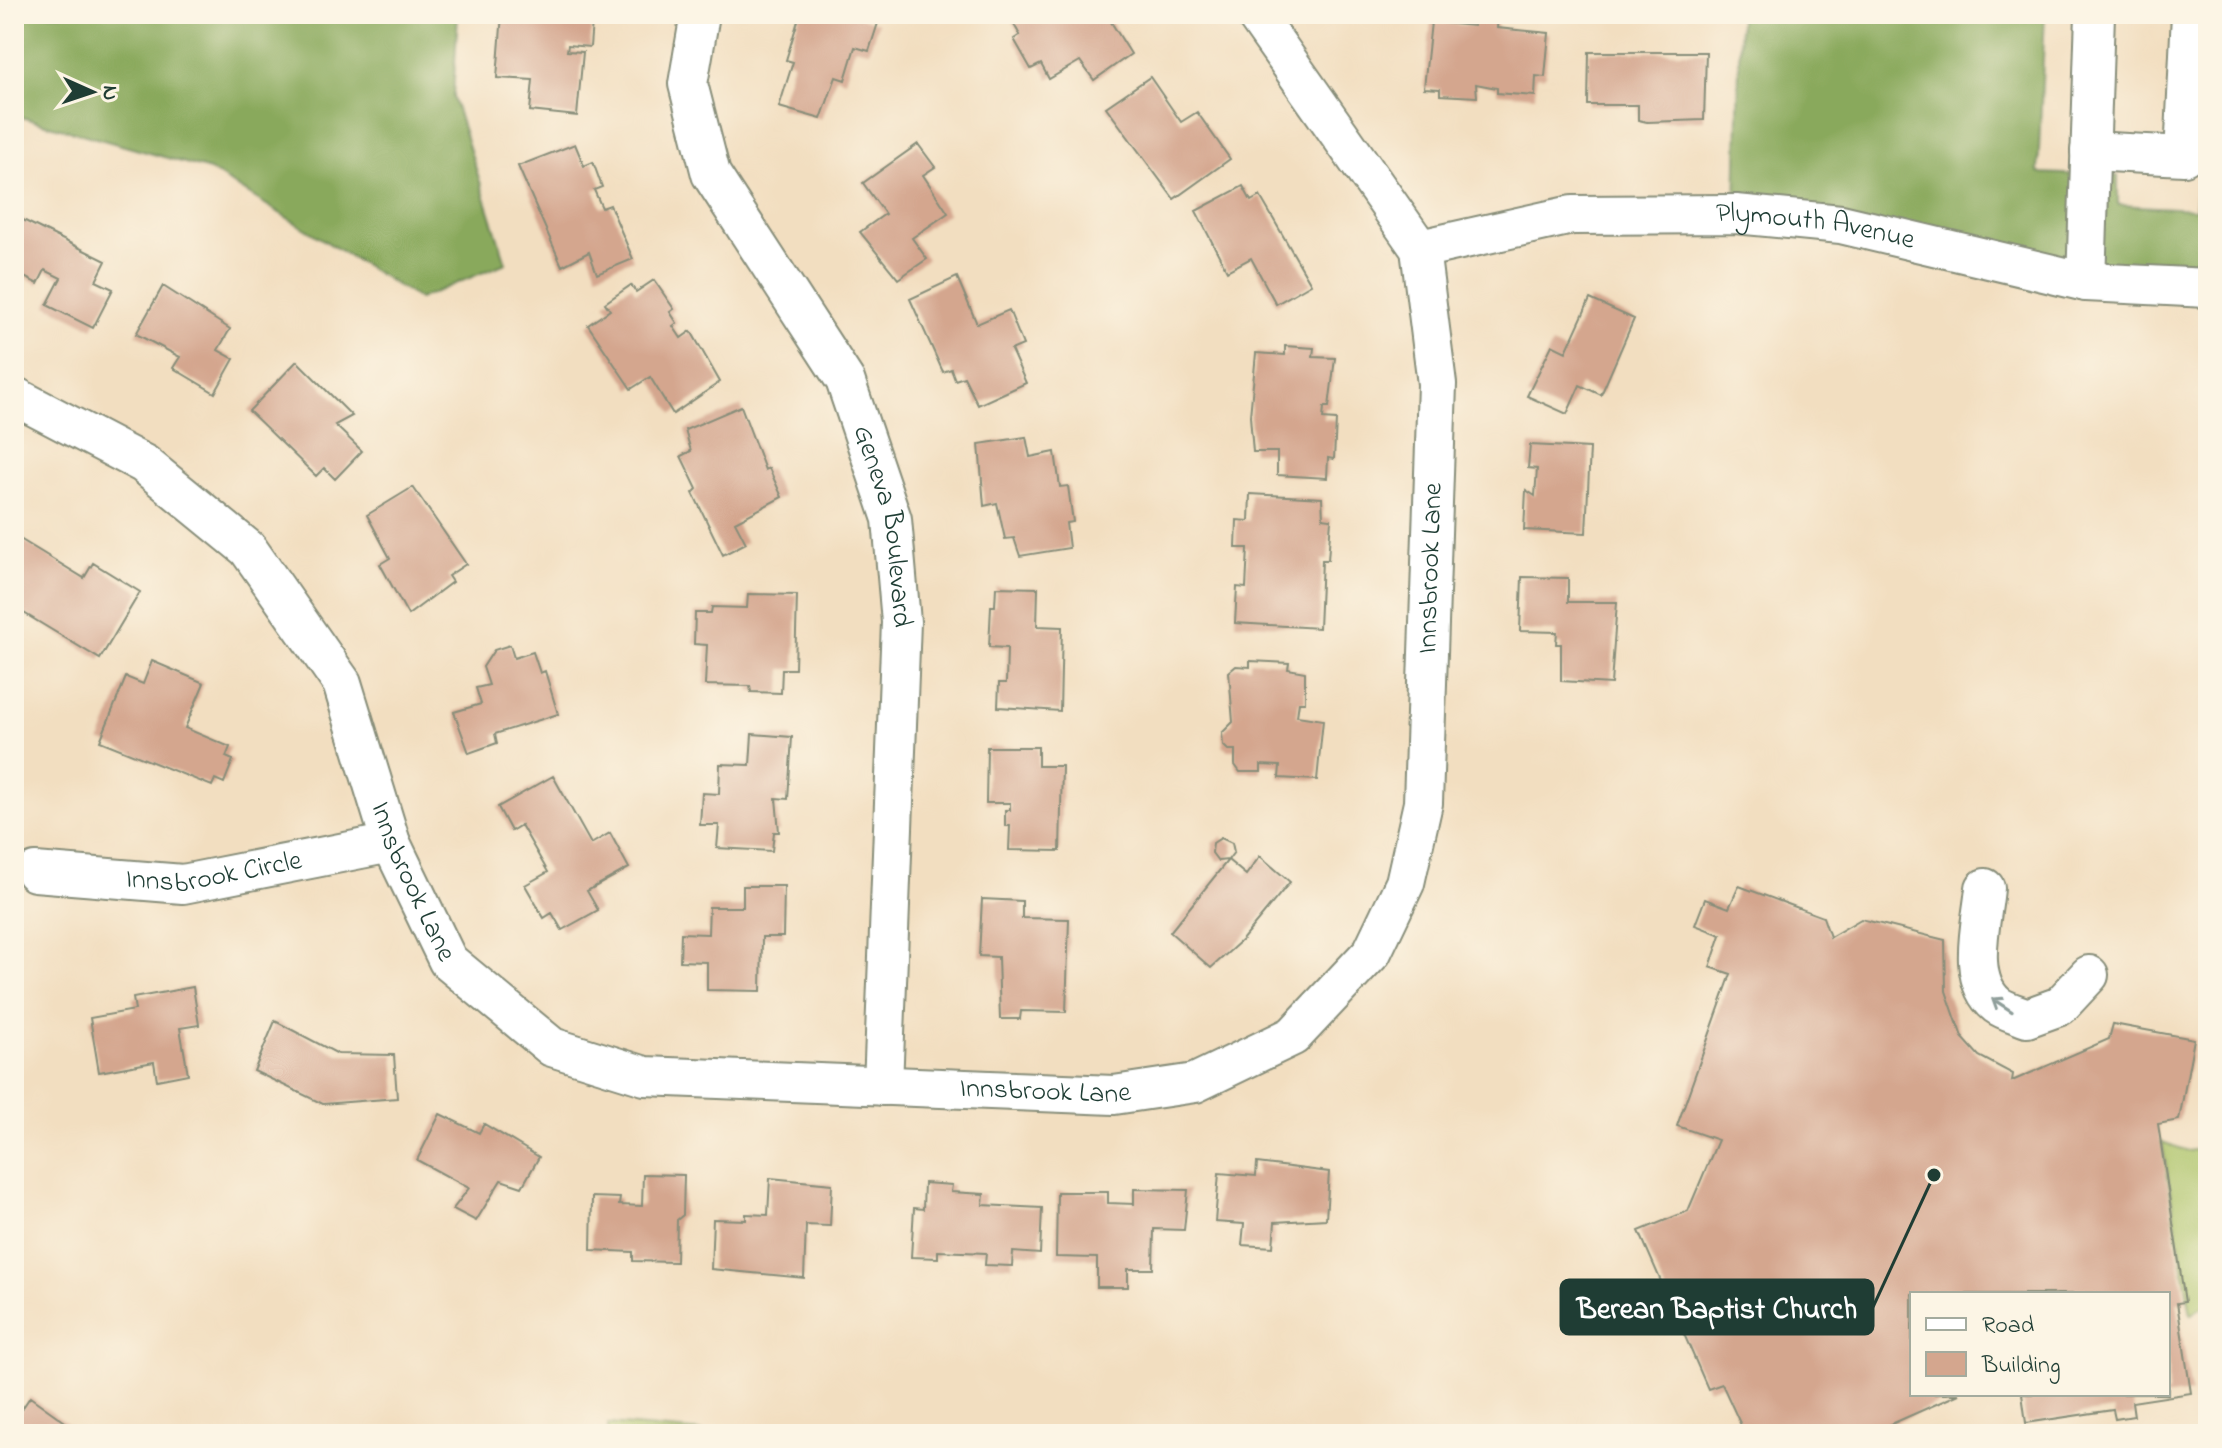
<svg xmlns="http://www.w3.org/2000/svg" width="2222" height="1448" font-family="'Indie Flower',sans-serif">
<rect width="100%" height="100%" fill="#fcf5e5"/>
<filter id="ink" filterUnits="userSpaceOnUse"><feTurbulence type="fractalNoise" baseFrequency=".0125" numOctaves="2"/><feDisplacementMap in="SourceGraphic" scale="16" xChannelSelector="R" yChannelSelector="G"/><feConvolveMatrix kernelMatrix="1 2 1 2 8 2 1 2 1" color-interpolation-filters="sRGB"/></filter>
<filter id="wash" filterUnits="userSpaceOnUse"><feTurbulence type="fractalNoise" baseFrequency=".006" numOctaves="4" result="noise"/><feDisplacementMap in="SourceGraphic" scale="32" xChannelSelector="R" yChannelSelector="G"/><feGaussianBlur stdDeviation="1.8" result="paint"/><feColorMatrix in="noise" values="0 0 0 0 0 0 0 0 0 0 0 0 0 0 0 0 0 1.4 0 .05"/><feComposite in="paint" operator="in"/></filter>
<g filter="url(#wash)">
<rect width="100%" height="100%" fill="#f2dec0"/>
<!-- green -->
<path fill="#acc368" stroke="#66804e" stroke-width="2" d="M2162 1142 2188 1151 2208 1148V1303L2191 1314Z
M608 1424 728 1434H608Z"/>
<!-- forest -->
<path fill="#89a95c" stroke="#547348" stroke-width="2" d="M14 14H458L453 97 506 263 419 299 210 170 14 115Z
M1740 14H2045L2038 173 2118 176V205L2195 209 2197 180H2208V288L1736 214Z"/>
<g id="blocks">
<!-- building -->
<path fill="#d4a68e" d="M502 14H585L584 20 592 21 590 47 568 45 567 51 583 52 577 116 530 111 533 80 497 78Z
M800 14H849L878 23 869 51 855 47 845 80 836 77 821 119 779 107 793 62 786 60Z
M1024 14H1106L1131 54 1094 80 1080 61 1049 79 1041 64 1031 69 1014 39 1020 35 1012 21Z
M1475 14H1498L1497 28 1549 33 1545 77 1536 76 1535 96 1497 93V88L1476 84 1477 97 1440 95V89L1424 88 1431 22 1474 26Z
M1589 52H1706L1704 120 1647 122 1638 120V105H1588Z
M1150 77 1181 122 1197 112 1230 159 1174 199 1106 107Z
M575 144 584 166 593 162 602 187 594 190 602 208 610 205 633 259 597 274 589 252 562 266 518 166Z
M918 144 935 167 923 175 948 213 912 238 927 259 898 279 860 232 885 214 863 183Z
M1243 186 1251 201 1260 196 1311 284 1276 304 1251 258 1227 271 1196 211Z
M19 218 106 261 96 281 113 289 93 328 47 305 61 278 45 270 38 284 14 272V229Z
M957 277 977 324 1009 310 1023 345 1011 350 1026 383 978 405 964 377 955 380 951 369 943 372 910 299Z
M654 280 674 309 670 312 677 323 673 326 681 338 691 331 720 382 673 414 650 377 631 389 588 325 610 310 605 303 631 285 636 292Z
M163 286 230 329 218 350 234 359 215 393 173 368 180 357 136 334Z
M1590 299 1634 319 1601 395 1580 385 1567 414 1527 396 1552 345 1566 352Z
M1285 346 1314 348 1313 357 1335 358 1329 407H1324L1323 419 1336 420 1334 459 1328 458 1327 478 1277 475V452H1253L1250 416 1256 353 1285 355Z
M297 361 352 416 335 425 362 451 335 479 324 468 316 476 249 411Z
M741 406 765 470 769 468 782 497 735 522 746 543 723 555 693 493 697 489 681 456 691 451 685 430Z
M1026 437 1030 457 1055 452 1060 487 1068 486 1073 522 1066 523 1069 548 1020 556 1014 538 1005 539 997 503 984 506 979 444Z
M1530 445 1590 448 1586 533 1524 530 1526 490 1535 496 1537 469 1528 468Z
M413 487 466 564 448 576 452 582 408 615 380 564 390 558 367 515Z
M1250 494 1322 498 1323 518 1331 519 1328 560H1322L1319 628 1235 623 1237 587 1246 588 1248 548H1236L1237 520 1249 521Z
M20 539 84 578 93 563 140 592 100 659 14 607V549Z
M1522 577 1568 578V602H1617L1611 684 1561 681V644H1556L1557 632 1520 631Z
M996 587 1038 588 1037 626 1062 627 1060 711 998 707 999 683H1006L1007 648 989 647 991 606H995Z
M748 594 797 595 795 669H782L781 693 751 692 750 686 705 685 707 645 694 644 695 613H711L712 607 747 608Z
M510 645 514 658 533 652 540 673 545 671 558 714 495 734 497 743 469 753 454 712 481 704 476 688 489 685 483 667 494 650Z
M152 661 204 683 185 728 230 747 226 757 233 760 224 783 215 779 212 786 100 741 126 677 143 684Z
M1250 661 1289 663 1288 669 1305 672V702H1299L1297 716 1323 720 1317 780 1279 778 1280 766 1261 765V772H1240L1235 765V750H1228L1223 745 1222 733 1233 722 1229 672 1236 666 1250 667Z
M752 734 792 737 788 799 776 798 779 832H774L772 851 717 848 719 825H700L702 793 719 794 720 764 750 765Z
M987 747H1038V766H1062L1060 851 1009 850 1010 826H1005V810H1010V803H986Z
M553 776 591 844 610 833 629 868 587 891 598 910 562 930 552 913 544 918 525 885 548 872 521 825 511 831 498 807Z
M1221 838 1232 843 1234 852 1228 860 1246 875 1260 856 1290 882 1242 940 1211 968 1170 932 1228 860 1218 861 1212 853 1213 843Z
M743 886H784L783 937H762L761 991 707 990V962L680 961 681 933 708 934 709 907H743Z
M1739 886 1823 917 1830 937 1861 919 1945 940 1946 991 1962 1037 1979 1056 2013 1074 2012 1081 2109 1039 2113 1024 2194 1039 2179 1120 2158 1124 2185 1302 2177 1303 2191 1393 2132 1402 2134 1416 2115 1419 2113 1410 2026 1423 2022 1394H2168V1294H1912V1394H1959L1869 1434H1858L1856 1430 1845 1434H1745L1722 1384 1708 1389 1639 1231 1688 1211 1718 1140 1677 1126 1731 974 1710 967 1721 935 1695 925 1705 899 1729 908Z
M982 899 1022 901V918L1069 919 1066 1012 1021 1011 1020 1019H1000L998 957 979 956Z
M193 987 199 1025 180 1028 188 1074 157 1080 154 1062 99 1072 90 1018 135 1010 133 998Z
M275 1021 338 1054 394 1055 397 1098 323 1104 254 1071Z
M440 1114 479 1133 484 1124 539 1157 522 1187 501 1180 476 1221 453 1209 469 1188 417 1160Z
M1257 1163 1329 1172 1326 1219 1275 1222 1273 1247 1242 1245 1244 1224 1215 1222 1219 1173 1256 1176Z
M643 1174 684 1175 683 1215 677 1220 676 1262 633 1261V1252L591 1250 592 1197 620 1198 619 1205 642 1206Z
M770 1178 832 1184 830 1226 806 1225 804 1278 711 1269 713 1219 746 1220V1214L768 1215Z
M924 1183 952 1185 951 1192 984 1194 983 1205 1042 1208 1040 1254 1013 1252 1012 1266 985 1265 986 1253 938 1251V1258L911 1257 914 1208 923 1209Z
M1134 1189 1188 1190 1184 1230 1154 1229 1153 1269H1128V1287H1097V1258L1056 1257 1057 1192H1108V1203L1134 1204Z
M30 1397 82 1434H14V1413L18 1415Z"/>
</g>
</g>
<g filter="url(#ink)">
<use href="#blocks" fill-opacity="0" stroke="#888e7a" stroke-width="2"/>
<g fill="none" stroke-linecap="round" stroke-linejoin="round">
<!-- minor casing -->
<g stroke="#888e7a" stroke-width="42">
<g id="minor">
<path id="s1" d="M700 14 688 84 711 174 845 380 892 519 901 622 883 1086"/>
<path d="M2090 151 2184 156 2191 14"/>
<path id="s2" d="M1420 249 1572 215 1736 214 1841 224 2086 282 2208 288"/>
<path d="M2086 282 2095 14"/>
<path id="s3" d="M14 396 144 464 248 549 342 683 391 843 448 961 552 1047 645 1076 1114 1095 1195 1083 1293 1036 1372 952 1405 883 1423 803 1437 384 1420 249 1255 14"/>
<path id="s4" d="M35 872 183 884 391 843"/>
<path d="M1985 888C1982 923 1965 979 1997 1005 2005 1011 2018 1014 2027 1018L2060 1006 2089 975"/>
</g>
</g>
<!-- minor -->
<use href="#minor" stroke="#fff" stroke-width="38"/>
</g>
<!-- one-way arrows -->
<defs><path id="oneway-shaft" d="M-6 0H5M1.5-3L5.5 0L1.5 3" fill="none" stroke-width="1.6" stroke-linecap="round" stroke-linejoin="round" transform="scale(2)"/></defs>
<use stroke="#8f9e9a" href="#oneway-shaft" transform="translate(2002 1005) rotate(-147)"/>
</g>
<g text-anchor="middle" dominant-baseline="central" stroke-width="6" stroke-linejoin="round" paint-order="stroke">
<!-- street labels -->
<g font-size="28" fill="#1f3d34" stroke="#fcf5e5">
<text stroke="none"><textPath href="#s2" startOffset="400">Plymouth Avenue</textPath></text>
<text stroke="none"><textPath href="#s1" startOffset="562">Geneva Boulevard</textPath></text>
<text stroke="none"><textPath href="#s3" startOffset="2144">Innsbrook Lane</textPath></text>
<text stroke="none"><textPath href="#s4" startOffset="180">Innsbrook Circle</textPath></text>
<text stroke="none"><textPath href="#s3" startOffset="656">Innsbrook Lane</textPath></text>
<text stroke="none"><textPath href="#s3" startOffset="1376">Innsbrook Lane</textPath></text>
</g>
</g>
<!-- callouts -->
<path fill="none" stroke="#1f3d34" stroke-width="3" d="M1934 1175L1873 1307"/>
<circle fill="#1f3d34" stroke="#fcf5e5" stroke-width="3" cx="1934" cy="1175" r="8"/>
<rect fill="#1f3d34" stroke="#1f3d34" stroke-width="3" x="1561" y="1280" width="312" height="54" rx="8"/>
<g font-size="30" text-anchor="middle" font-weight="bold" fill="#fff">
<text x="1717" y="1318">Berean Baptist Church</text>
</g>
<!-- margin -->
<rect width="2222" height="1448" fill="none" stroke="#fcf5e5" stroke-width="48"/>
<!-- legend -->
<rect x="1910" y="1292" width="260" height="104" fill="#fcf5e5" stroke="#a4ab9e" stroke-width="2"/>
<rect x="1926" y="1318" width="40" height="12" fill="#ffffff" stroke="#a4ab9e" stroke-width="2"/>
<text x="1982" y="1332" font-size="24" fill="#1f3d34">Road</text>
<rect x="1926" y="1352" width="40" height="24" fill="#d4a68e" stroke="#a4ab9e" stroke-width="2"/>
<text x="1982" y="1372" font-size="24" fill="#1f3d34">Building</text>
<!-- north arrow -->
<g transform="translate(92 92) rotate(93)" stroke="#fcf5e5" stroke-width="6" paint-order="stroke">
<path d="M0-6L14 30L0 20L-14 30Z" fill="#1f3d34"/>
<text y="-12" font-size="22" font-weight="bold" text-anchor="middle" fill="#1f3d34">N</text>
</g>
</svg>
